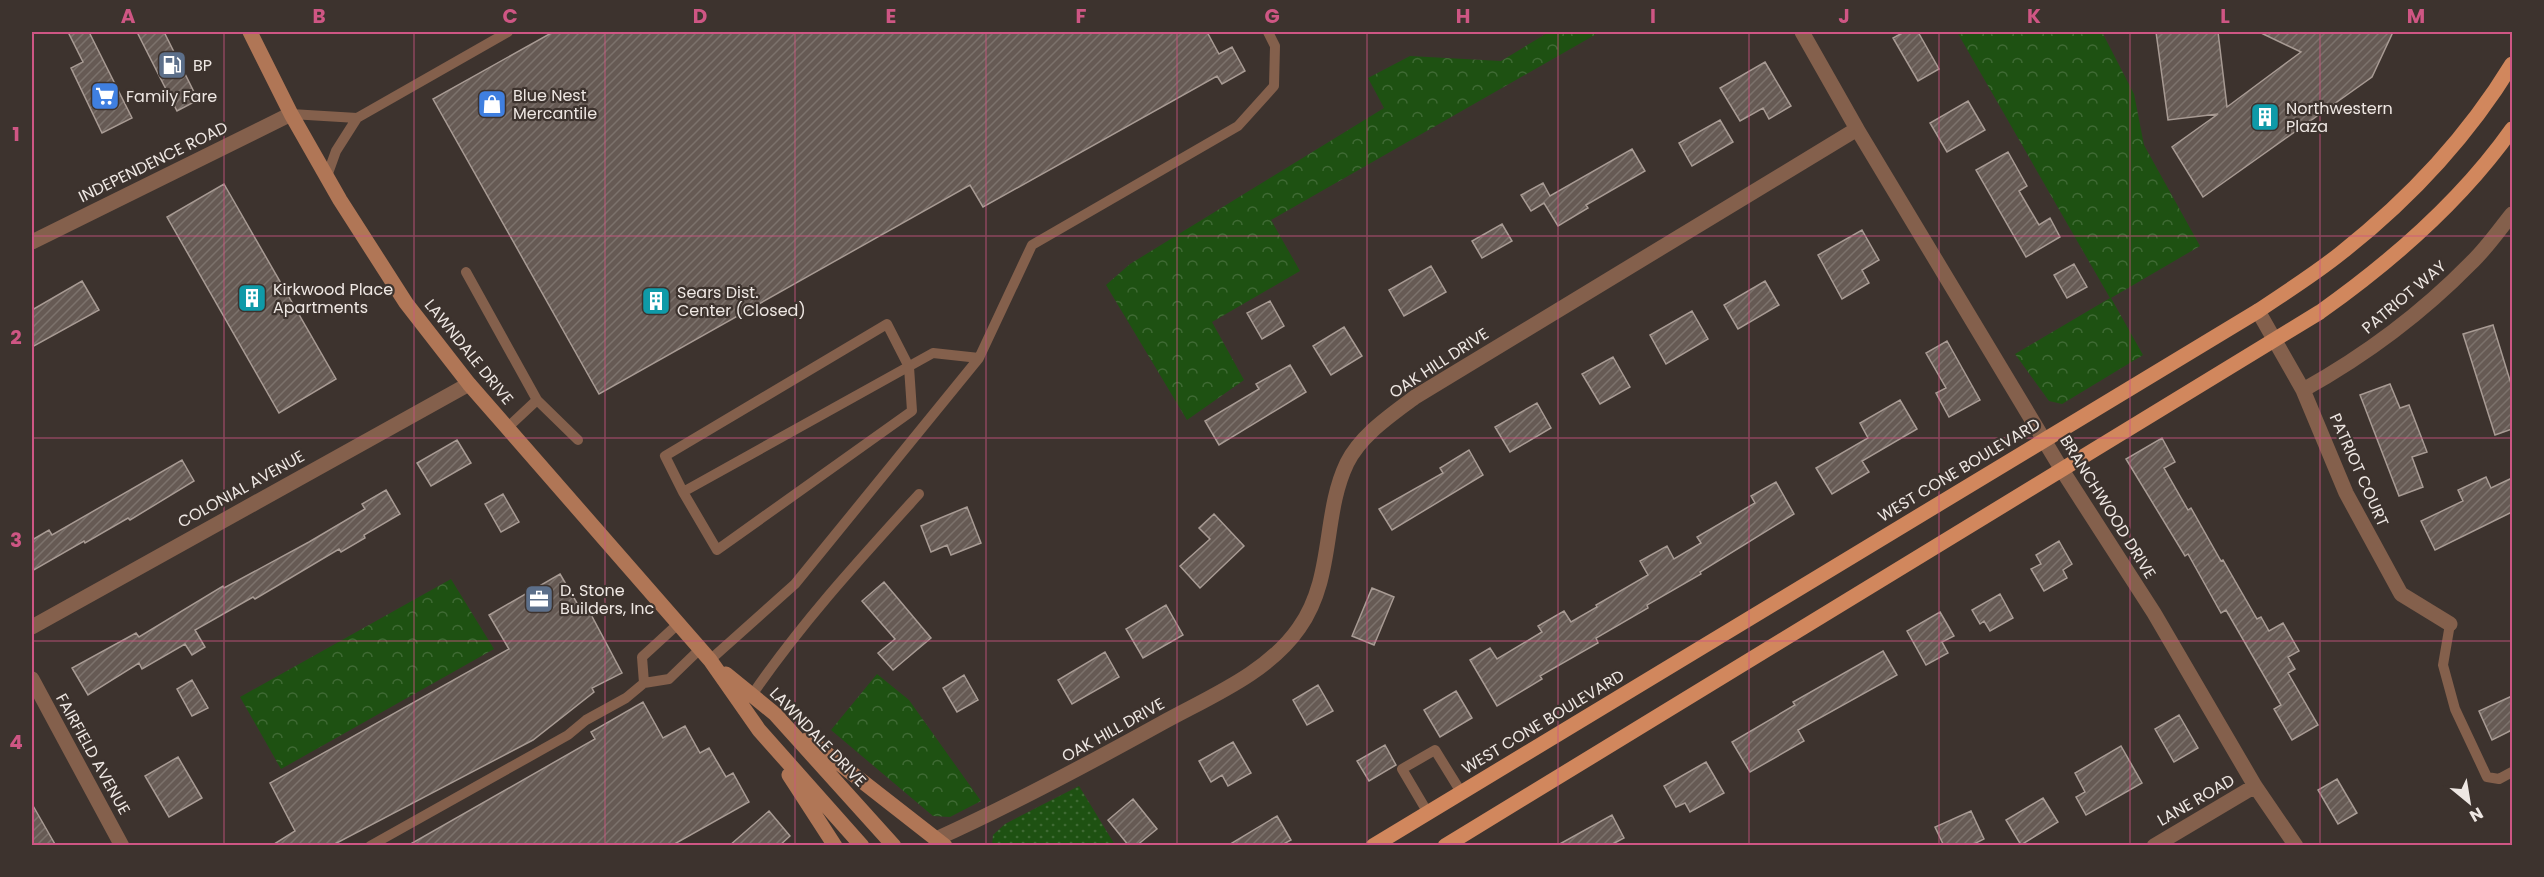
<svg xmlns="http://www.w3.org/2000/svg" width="2544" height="877" font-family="Poppins,sans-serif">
<defs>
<pattern id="grass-dots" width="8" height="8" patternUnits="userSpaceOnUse" patternTransform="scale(1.5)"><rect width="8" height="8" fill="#1e5112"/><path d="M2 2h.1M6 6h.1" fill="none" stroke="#3f6a34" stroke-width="1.8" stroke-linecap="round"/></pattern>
<pattern id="forest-crowns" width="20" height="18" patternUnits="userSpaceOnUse" patternTransform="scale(1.5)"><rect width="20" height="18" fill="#1e5112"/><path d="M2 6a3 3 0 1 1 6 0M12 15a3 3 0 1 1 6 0" fill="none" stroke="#3f6a34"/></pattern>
<pattern id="building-hatch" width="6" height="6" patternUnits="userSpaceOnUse" patternTransform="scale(1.5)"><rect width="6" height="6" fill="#665a54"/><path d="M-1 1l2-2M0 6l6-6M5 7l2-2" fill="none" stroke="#7c726c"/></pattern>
</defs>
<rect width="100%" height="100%" fill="#3d332e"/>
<!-- grass -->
<path fill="url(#grass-dots)" d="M1079 786 1115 845H992L993 835 1005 824Z"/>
<!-- forest -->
<path fill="url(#forest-crowns)" d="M1549 32H1600L1271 220 1300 271 1212 322 1244 380 1187 420 1106 285 1130 264 1384 108 1368 78 1410 56 1501 61Z
M1957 32H2102L2134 94 2144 145 2200 246 2111 298 2143 355 2062 404 2049 401 2015 354 2110 298Z
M451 579 494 649 281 769 240 697Z
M877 674 909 700 981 801 950 817 933 816 831 730Z"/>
<!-- building -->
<path fill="url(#building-hatch)" stroke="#a89b94" stroke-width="1.5" d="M68 32H89L132 118 102 133 71 68 83 62Z
M137 32H164L198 100 177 111Z
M553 32H1207L1219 54 1232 47 1245 71 1222 84 1217 76 983 207 970 185 599 394 433 99Z
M1904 32H1918L1939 69 1918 81 1893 38Z
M2156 32H2218L2227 107 2301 52 2259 32H2393L2372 77 2203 197 2172 147 2218 114 2168 120Z
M1765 62 1791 106 1769 119 1763 108 1740 121 1720 88Z
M1968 101 1985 130 1947 152 1930 123Z
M1720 120 1733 142 1692 166 1679 143Z
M1632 149 1645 171 1586 205 1588 208 1558 226 1544 203 1531 211 1521 195 1543 183 1550 196Z
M2008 152 2027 186 2019 191 2039 225 2050 218 2060 237 2026 257 1976 170Z
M224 184 336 379 279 413 167 217Z
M1502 224 1512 241 1482 258 1472 241Z
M1862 230 1879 260 1862 270 1869 283 1842 299 1818 255Z
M2074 264 2087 287 2067 298 2054 275Z
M1431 266 1446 292 1404 316 1389 290Z
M82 281 99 310 32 347V310Z
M1765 281 1779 305 1738 329 1724 305Z
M1270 301 1284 326 1262 339 1247 313Z
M1692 311 1708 339 1666 364 1650 335Z
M2493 325 2512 387V429L2495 435 2463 334Z
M1344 327 1362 356 1331 375 1313 346Z
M1947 341 1980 400 1949 417 1936 393 1946 388 1926 353Z
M1613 357 1630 387 1600 404 1582 374Z
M1290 365 1306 392 1219 445 1205 421 1259 389 1256 384Z
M2390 384 2400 408 2409 405 2427 452 2412 457 2423 487 2399 496 2360 395Z
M1900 400 1917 429 1862 461 1869 472 1832 494 1816 468 1868 438 1860 423Z
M1537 403 1551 428 1510 452 1495 427Z
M2162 438 2175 462 2164 468 2188 510 2191 508 2221 561 2223 560 2257 619 2261 617 2269 631 2283 623 2299 651 2288 657 2295 669 2288 673 2318 725 2292 740 2274 709 2281 705 2226 610 2221 613 2188 554 2185 556 2126 459Z
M457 440 471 463 431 486 417 463Z
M1469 450 1483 475 1392 530 1379 509 1443 473 1440 468Z
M182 460 194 481 130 520 128 518 85 543 84 541 32 571V540L49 530 52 535Z
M2486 477 2491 488 2512 478V512L2435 550 2421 521 2463 501 2458 490Z
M1776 482 1794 514 1700 572 1701 574 1647 605 1648 608 1596 638 1598 643 1540 676 1542 679 1497 706 1470 660 1490 648 1497 659 1542 632 1538 626 1564 611 1571 622 1597 607 1596 605 1648 575 1640 561 1667 546 1674 559 1701 543 1697 537 1755 503 1751 496Z
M386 490 400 514 364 535 365 538 341 552 339 549 255 599 253 597 195 630 205 647 192 655 185 644 142 669 139 663 88 695 72 668 136 633 139 637 223 586 224 588 309 542 365 509 362 504Z
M503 494 519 522 501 532 485 504Z
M967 507 981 543 951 555 947 545 931 552 921 526Z
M1214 514 1244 546 1200 588 1180 566 1210 539 1199 528Z
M2059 541 2072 564 2063 570 2067 578 2044 591 2031 569 2041 564 2036 555Z
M560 574 581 610 587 607 622 673 592 688 594 692 533 740 331 846H271L295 831 270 783 509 649 489 615Z
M884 582 931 638 893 670 878 653 895 639 862 601Z
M1372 588 1394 597 1374 645 1352 636Z
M2000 594 2013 618 1990 631 1984 621 1980 624 1972 610Z
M1166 605 1183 635 1143 658 1126 629Z
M1940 612 1954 636 1942 642 1948 653 1926 665 1907 631Z
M1883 651 1897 675 1798 730 1804 741 1750 772 1732 742 1795 705 1793 702Z
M1105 652 1119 677 1072 704 1058 680Z
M964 675 978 700 957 712 943 688Z
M192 680 208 708 192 716 177 689Z
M1318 685 1333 711 1307 725 1293 700Z
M1456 691 1472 718 1440 737 1424 710Z
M2512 696V730L2492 740 2479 711Z
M643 702 663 738 685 726 700 753 709 748 726 777 733 773 749 802 671 846H407L595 739 591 732Z
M2179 715 2198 748 2174 762 2155 729Z
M1233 742 1251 773 1228 786 1222 775 1211 782 1199 761Z
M1385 745 1396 765 1369 781 1357 761Z
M2121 746 2142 783 2086 815 2076 797 2085 792 2075 773Z
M178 757 202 798 169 817 145 776Z
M1706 762 1724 793 1690 812 1685 803 1676 807 1664 786Z
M2337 779 2357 813 2338 824 2318 790Z
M2043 798 2058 822 2021 845 2006 820Z
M1133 799 1157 829 1136 846H1129L1108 820Z
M32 804 56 846H32Z
M769 811 790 836 779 846H729Z
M1971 811 1984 839 1970 846H1944L1935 827Z
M1612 815 1624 838 1609 846H1556Z
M1277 816 1291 840 1280 846H1227Z"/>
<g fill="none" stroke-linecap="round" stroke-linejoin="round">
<!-- service -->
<path stroke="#84604c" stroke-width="10" d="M291 114 357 118
M327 176 336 151 357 118 508 32
M466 272 537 400 578 440
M887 324 909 367 912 411 717 550 683 492 665 456Z
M507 428 537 400
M683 492 933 353 979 358
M2450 624 2443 665 2455 709 2487 777 2499 779 2512 772
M710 660 795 584 979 358 1032 245 1238 126 1274 86 1275 46 1268 32
M644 683 642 657 678 624
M752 695C802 622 860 559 919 494
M1428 813 1402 769 1435 750 1461 792
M370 846 568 735 586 720 626 698 644 683 669 679 700 649"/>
<!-- minor -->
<path stroke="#84604c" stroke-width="15" d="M1802 32 1857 129 2062 470 2154 613 2255 786 2296 846
M32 242 291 114
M2258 311 2303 390 2346 493 2401 594 2450 624
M2303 390C2366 355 2421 314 2471 263 2486 249 2499 230 2512 214
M32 627 469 384
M32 679 122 846
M936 839C1014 804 1088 764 1162 723 1209 697 1268 673 1299 628 1335 577 1322 515 1347 463 1361 435 1390 416 1415 397L1857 129
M2154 846 2255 786"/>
<!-- secondary -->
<path stroke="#b07656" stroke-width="15" d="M250 32 291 114 340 200 406 303 469 384 710 660 759 730 862 846
M726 674 775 714 894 846
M808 739 945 846
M789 775 835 846"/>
<!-- primary -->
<path stroke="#d1875d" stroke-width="15" d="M1373 846 2258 311C2286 292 2315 274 2341 253 2407 201 2468 136 2512 64
M1445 846 2320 312C2392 261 2461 201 2512 129"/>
</g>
<!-- grid -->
<path fill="none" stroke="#cf5684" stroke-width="1.5" stroke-opacity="0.55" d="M224 32V846M414 32V846M605 32V846M795 32V846M986 32V846M1177 32V846M1367 32V846M1558 32V846M1749 32V846M1939 32V846M2130 32V846M2320 32V846M32 236H2512M32 438H2512M32 641H2512"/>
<!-- icons -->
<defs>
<g id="fuel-square" transform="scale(1.5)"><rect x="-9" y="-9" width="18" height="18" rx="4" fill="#5c6f8a" stroke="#3d332e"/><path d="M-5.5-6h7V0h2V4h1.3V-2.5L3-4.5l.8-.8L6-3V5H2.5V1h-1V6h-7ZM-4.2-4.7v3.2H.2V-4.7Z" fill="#fff"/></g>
<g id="supermarket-square" transform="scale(1.5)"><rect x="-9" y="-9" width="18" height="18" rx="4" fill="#3f7fe0" stroke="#3d332e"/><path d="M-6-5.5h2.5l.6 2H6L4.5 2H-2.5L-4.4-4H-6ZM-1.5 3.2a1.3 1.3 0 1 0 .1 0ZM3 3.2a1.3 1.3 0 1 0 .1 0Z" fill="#fff"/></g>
<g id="shop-square" transform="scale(1.5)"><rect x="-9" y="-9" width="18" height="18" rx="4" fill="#3f7fe0" stroke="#3d332e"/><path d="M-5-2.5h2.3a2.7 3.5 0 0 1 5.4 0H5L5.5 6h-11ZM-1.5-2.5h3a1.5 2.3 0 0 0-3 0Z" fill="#fff"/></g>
<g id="building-square" transform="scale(1.5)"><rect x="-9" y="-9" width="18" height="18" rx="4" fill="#0f9aa8" stroke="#3d332e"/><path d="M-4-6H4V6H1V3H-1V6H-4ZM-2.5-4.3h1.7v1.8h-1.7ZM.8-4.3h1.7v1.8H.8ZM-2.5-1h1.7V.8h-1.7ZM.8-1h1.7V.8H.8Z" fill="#fff"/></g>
<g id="office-square" transform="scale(1.5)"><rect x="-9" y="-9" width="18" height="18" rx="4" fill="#5c6f8a" stroke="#3d332e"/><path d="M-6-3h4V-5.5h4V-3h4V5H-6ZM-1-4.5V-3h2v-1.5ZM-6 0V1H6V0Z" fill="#fff"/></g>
</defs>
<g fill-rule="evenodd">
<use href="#fuel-square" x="172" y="65"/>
<use href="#supermarket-square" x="105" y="96"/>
<use href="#shop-square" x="492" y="104"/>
<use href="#building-square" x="2265" y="117"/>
<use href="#building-square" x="252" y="298"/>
<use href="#building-square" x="656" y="301"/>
<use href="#office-square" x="539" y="599"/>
</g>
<g text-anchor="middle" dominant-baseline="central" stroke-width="4.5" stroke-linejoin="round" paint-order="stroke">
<!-- poi labels -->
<g font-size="16" fill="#eee7e3" stroke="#3d332e" text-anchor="start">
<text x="193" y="65">BP</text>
<text x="513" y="95">Blue Nest<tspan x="513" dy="18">Mercantile</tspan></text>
<text x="126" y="96">Family Fare</text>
<text x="2286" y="108">Northwestern<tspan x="2286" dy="18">Plaza</tspan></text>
<text x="273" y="289">Kirkwood Place<tspan x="273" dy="18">Apartments</tspan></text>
<text x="677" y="292">Sears Dist.<tspan x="677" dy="18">Center (Closed)</tspan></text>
<text x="560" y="590">D. Stone<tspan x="560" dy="18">Builders, Inc</tspan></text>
</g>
<!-- street labels -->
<g font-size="16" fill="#eee7e3" stroke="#3d332e">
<text transform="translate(153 162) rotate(-26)">INDEPENDENCE ROAD</text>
<text transform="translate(2404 297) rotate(-40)">PATRIOT WAY</text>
<text transform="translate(469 352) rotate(51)">LAWNDALE DRIVE</text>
<text transform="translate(1439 363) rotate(-33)">OAK HILL DRIVE</text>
<text transform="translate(1959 470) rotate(-31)">WEST CONE BOULEVARD</text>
<text transform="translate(2359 470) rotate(66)">PATRIOT COURT</text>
<text transform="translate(241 489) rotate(-29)">COLONIAL AVENUE</text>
<text transform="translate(2108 507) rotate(58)">BRANCHWOOD DRIVE</text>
<text transform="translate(1543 722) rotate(-31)">WEST CONE BOULEVARD</text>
<text transform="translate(1113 730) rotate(-29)">OAK HILL DRIVE</text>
<text transform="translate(818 737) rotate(46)">LAWNDALE DRIVE</text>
<text transform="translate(93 754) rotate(61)">FAIRFIELD AVENUE</text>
<text transform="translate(2196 800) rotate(-30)">LANE ROAD</text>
</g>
</g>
<!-- border -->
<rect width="2544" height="877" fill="none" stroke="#3d332e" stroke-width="66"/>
<!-- north arrow -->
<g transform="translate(2469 802) rotate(150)" stroke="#3d332e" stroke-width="4.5" paint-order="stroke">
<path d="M0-4.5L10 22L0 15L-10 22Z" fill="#eee7e3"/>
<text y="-9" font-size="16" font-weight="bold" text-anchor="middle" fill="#eee7e3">N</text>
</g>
<rect x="33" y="33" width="2478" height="811" fill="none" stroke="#cf5684" stroke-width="2"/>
<g font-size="20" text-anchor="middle" font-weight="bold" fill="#cf5684">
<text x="128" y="23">A</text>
<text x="319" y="23">B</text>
<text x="510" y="23">C</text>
<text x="700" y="23">D</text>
<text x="891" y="23">E</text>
<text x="1081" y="23">F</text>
<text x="1272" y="23">G</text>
<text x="1463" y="23">H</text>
<text x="1653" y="23">I</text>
<text x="1844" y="23">J</text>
<text x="2034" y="23">K</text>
<text x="2225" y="23">L</text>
<text x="2416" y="23">M</text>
<text x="16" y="141">1</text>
<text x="16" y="344">2</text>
<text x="16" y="547">3</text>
<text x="16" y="749">4</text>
</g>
</svg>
